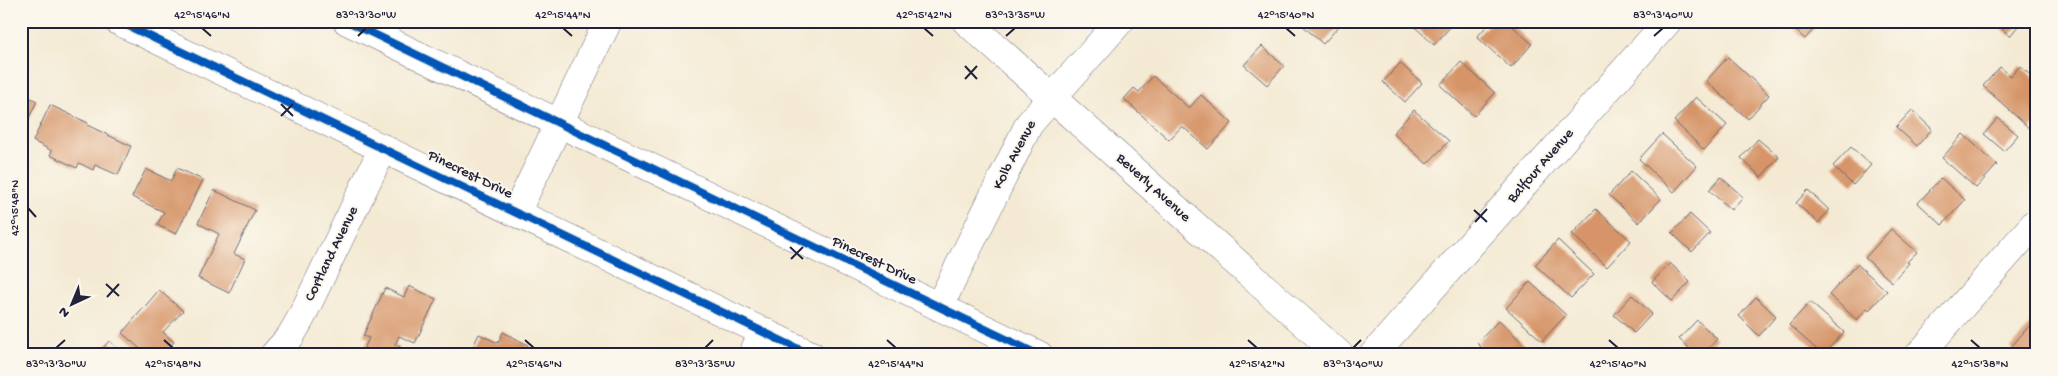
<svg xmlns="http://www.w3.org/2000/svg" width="2058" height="376" font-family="'Gochi Hand',sans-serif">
<rect width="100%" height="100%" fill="#fbf7ec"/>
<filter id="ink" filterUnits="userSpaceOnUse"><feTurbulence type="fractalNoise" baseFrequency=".02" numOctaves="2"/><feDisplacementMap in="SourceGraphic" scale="10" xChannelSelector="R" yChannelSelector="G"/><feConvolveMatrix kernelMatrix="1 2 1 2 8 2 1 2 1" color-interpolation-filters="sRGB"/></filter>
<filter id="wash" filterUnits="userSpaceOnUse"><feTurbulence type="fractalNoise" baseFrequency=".0096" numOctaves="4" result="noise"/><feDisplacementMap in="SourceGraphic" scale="20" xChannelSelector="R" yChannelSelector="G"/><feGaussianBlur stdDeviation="1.12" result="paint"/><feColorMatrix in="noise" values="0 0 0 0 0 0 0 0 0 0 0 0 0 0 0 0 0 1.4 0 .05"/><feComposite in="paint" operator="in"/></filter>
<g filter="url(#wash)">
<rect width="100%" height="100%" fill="#f4ead4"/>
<g id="blocks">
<!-- building -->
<path fill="#d69467" d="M1242 21H1258L1251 29Z
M1303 21H1336L1340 25 1323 44 1301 24Z
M1415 21H1447L1452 25 1434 45 1412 24Z
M1491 21H1507L1532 44 1511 68 1477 37Z
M1785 21H1821L1805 39Z
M1993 21H2022L2010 36Z
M1262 46 1284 66 1267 85 1244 65Z
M1728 57 1769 95 1748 119 1706 81Z
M1461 62 1495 93 1474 116 1440 85Z
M1400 63 1422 83 1405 102 1383 82Z
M2020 66 2037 81V121L2030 129 1983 86 2000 67 2011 76Z
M1153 76 1189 108 1201 95 1232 123 1208 149 1182 126 1169 140 1124 99 1134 88 1139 92Z
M21 93 37 101 21 135Z
M1696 97 1727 125 1704 150 1674 121Z
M50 105 88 123 87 125 131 146 118 175 95 165 93 170 79 163 77 168 50 155 52 151 33 141Z
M1414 110 1449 141 1427 164 1393 133Z
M1912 110 1932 129 1917 146 1896 127Z
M1998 118 2018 135 2004 151 1984 134Z
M1662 134 1697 166 1674 192 1639 159Z
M1963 134 1997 165 1976 188 1942 158Z
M1758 139 1779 157 1761 177 1741 158Z
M1851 147 1871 165 1853 185 1833 166Z
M177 168 203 180 176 234 157 225 164 212 132 197 146 169 171 181Z
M1631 171 1661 199 1639 223 1609 195Z
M1721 177 1743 197 1731 210 1709 190Z
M1941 178 1965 200 1942 225 1918 203Z
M214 190 255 210 234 254 245 259 229 293 198 278 219 234 198 223Z
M1808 190 1829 210 1818 223 1796 203Z
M1596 209 1631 241 1607 267 1572 234Z
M1690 214 1710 233 1692 252 1672 233Z
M1891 229 1917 252 1907 262 1909 263 1892 282 1865 258Z
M1558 240 1594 274 1571 298 1535 265Z
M1670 263 1690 282 1672 301 1652 282Z
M1857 264 1887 291 1869 310 1867 308 1857 320 1829 295Z
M1530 282 1566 315 1542 341 1506 308Z
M409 286 436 299 415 343 399 336 395 345 400 347 397 355H361L369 338 363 336 385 288 404 297Z
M159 290 183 311 163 332 174 342 163 355H147L122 333Z
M1632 295 1652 314 1634 333 1614 315Z
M1756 297 1776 316 1759 336 1739 316Z
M1810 302 1844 332 1823 355 1789 325Z
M2037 317V355H2018L2010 348Z
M1499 320 1529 349 1523 355H1489L1477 343Z
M1697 320 1717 339 1702 355H1696L1679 339Z
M503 332 528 345 523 355H469L479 334 498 343Z
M109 341 126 355H97Z"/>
</g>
</g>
<g filter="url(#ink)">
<use href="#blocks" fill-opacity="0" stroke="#6c6871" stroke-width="1"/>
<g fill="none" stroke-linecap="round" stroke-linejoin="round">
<!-- minor casing -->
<g stroke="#6c6871" stroke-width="29">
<path id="minor" d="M118 21 811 355
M347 21 1039 355
M966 21 1340 355
M516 213 608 21
M939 307 1029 124 1120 21
M274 355 290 337 301 318 383 148
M752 355 764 331
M1373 355 1668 21
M1919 355 2037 221"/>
</g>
<!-- minor -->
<use href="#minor" stroke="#fff" stroke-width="28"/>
<!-- cycleway casing -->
<g stroke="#fbf7ec" stroke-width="11">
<path id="cycleway" d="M118 21 811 355
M347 21 1039 355"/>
</g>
<!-- cycleway -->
<use href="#cycleway" stroke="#0057b8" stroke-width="8"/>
</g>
</g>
<!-- ticks -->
<path fill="none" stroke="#22223b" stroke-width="2" d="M202 28 211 36M563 28 572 36M924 28 933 36M1286 28 1295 36M358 36 366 28M1006 36 1015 28M1654 36 1663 28M965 66 977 79M965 79 977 66M281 104 293 116M281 116 293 104M28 208 36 217M1474 210 1487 222M1475 222 1487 209M790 247 803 259M791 259 803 247M106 284 119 296M107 297 119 284M164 340 173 348M525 340 534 348M887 340 896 348M1248 340 1257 348M1609 340 1618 348M1971 340 1980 348M56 348 65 340M705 348 713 340M1353 348 1361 340"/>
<g text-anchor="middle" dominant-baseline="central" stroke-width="4" stroke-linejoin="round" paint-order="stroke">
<!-- street labels -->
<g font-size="15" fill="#22223b" stroke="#fbf7ec">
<text transform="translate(1015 155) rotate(-62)">Kolb Avenue</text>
<text transform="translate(1541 166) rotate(-49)">Balfour Avenue</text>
<text transform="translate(470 175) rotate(26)">Pinecrest Drive</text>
<text transform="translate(1153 188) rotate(42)">Beverly Avenue</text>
<text transform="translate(332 254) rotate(-64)">Cortland Avenue</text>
<text transform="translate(874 261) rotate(26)">Pinecrest Drive</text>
</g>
</g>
<!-- margin -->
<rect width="2058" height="376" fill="none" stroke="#fbf7ec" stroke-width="55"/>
<!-- north arrow -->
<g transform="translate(72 304) rotate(224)" stroke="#fbf7ec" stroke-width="4" paint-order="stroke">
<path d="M0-4L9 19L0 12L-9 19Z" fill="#22223b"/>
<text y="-8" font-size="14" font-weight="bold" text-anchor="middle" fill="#22223b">N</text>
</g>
<rect x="28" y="28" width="2002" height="320" fill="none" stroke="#22223b" stroke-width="2"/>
<g font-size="12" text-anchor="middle" fill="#22223b">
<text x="202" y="18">42°15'46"N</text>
<text x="366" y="18">83°13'30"W</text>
<text x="563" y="18">42°15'44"N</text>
<text x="924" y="18">42°15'42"N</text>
<text x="1015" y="18">83°13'35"W</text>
<text x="1286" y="18">42°15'40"N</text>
<text x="1663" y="18">83°13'40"W</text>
<text transform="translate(14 208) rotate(-90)" y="4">42°15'48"N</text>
<text x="56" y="367">83°13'30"W</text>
<text x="173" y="367">42°15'48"N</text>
<text x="534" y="367">42°15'46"N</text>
<text x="705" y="367">83°13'35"W</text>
<text x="896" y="367">42°15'44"N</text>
<text x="1257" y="367">42°15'42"N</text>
<text x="1353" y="367">83°13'40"W</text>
<text x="1618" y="367">42°15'40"N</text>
<text x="1980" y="367">42°15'38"N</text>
</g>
</svg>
